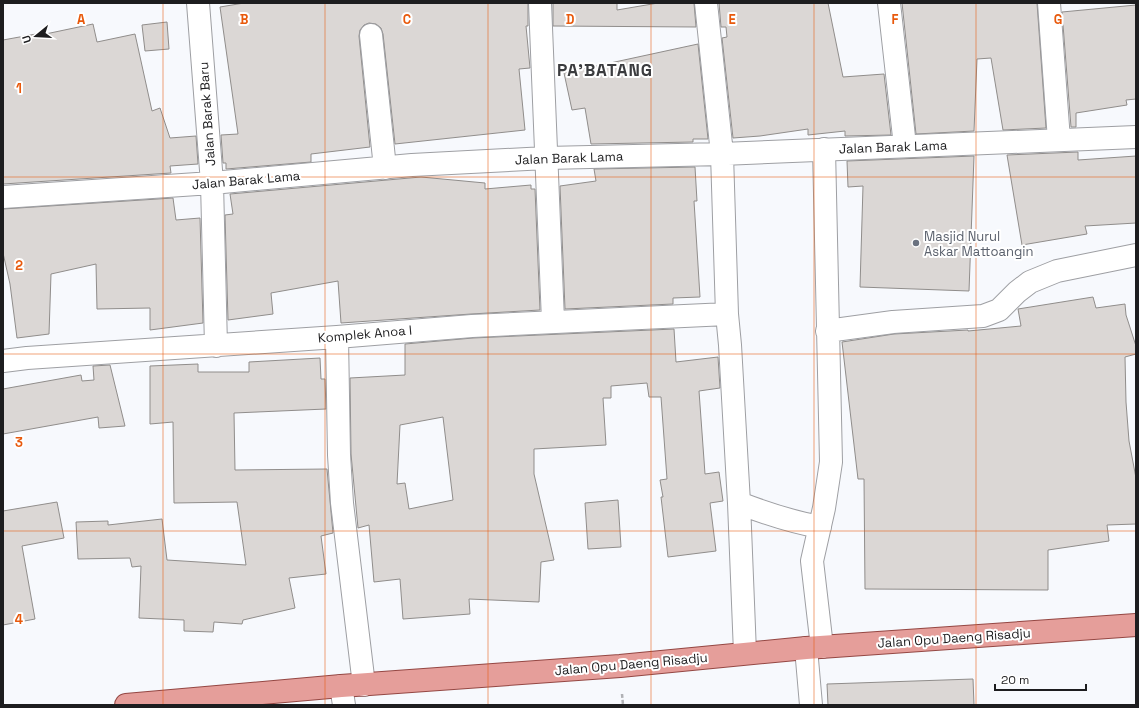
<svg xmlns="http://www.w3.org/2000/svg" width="1139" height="708" font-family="'Space Grotesk',sans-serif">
<rect width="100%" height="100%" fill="#f7f9fd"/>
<!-- building -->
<path fill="#dbd7d5" stroke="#908d8b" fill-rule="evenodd" d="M244 3H528V26H526L530 68 519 69 525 130 395 144 383 34 381 28 376 24 369 23 364 25 360 30 359 36 370 147 311 154V162L226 169V163H223L221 135 238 134 220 7Z
M553 3H617V10L658 3H694L696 27 553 26Z
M719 3H828L843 77 884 74 891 135 845 136V131L808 135V129L760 136 733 138 722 38 727 37 726 27H721Z
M902 3H1037L1046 128 1003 130 991 58 977 59 974 131 916 134Z
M1136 5V99L1126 100 1127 105 1076 113V127H1071L1062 12Z
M167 22 169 49 145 51 142 25Z
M93 24 97 42 135 34 152 111 160 108 170 138 196 136 198 164 170 166 171 173 3 184V40L36 34V36Z
M698 44 708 139H693V142L591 144 585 108 572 110 564 73Z
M1078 152V160L1136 156V223L1085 226 1087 234 1022 245 1007 155Z
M974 156 969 291 860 287 863 186 848 187 847 161Z
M695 167 697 201H694L700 297 673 298V304L565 309 560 186 596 181 594 169Z
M421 177 485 183V189L531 185V189H535L540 310 471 314 341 323 338 281 271 293 273 314 228 320 225 215 233 214 230 194Z
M173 198 176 220 200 218 203 323 150 330V308L97 309 96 264 51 274 49 334 17 338 10 284 3 253V209Z
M1093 297 1096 308 1125 304 1126 315 1136 346V354L1125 357 1126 402 1129 441 1136 478V524L1107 525 1109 541 1048 550V590L865 589 864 479H858L842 342 894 334 968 330V331L1021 326 1018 309Z
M674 329 676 362 718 357 720 388 699 391 705 474 719 472 723 501 710 503 716 551 668 557 661 497H663L660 480 667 479 661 397H649L647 383 611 386V398H603L606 445 534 449V474L554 560 541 562 539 602 469 599 470 614 403 619 400 579 374 582 369 525 358 528 351 454 350 378 405 375V344L473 338ZM443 417 453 500 409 509 405 483 397 484 400 425Z
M320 358 321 379H325L326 409 234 413 235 470 327 469 333 533 321 536 326 574 289 578 295 608 243 620 242 624 214 622 213 632 184 631V620L139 618 141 566 132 567 130 558 78 559 76 522 108 521V525L162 519 167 560 246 565 237 502 174 503 173 422 150 424V366L198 364V372H249V362Z
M110 365 125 426 99 428 98 417 3 434V389L81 375 82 381 94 380 93 366Z
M618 500 621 547 588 549 585 503Z
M57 502 64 538 22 546 35 619 3 625V511Z
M973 679 974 705H828L827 684Z"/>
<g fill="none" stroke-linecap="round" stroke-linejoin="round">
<!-- minor casing -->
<g stroke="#9e9fa3" stroke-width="24">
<path id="minor" d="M198 3 212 183 216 346
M540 3 553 321
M706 3 722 154 727 314 730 345 739 503 745 653
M889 3 905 146
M1049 3 1059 140
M371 35 385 168
M3 197 212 183 412 165 546 158 722 154 1136 137
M827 331 893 322 983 316 999 310 1017 292 1030 282 1057 271 1136 255
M337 337 339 455 342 503 364 685
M3 361 27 358 337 337 472 326 727 314
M739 503C765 513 792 522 820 527
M822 647 812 561 824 508 831 462 824 149
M806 648 811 705
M341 686 344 705"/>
</g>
<!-- major casing -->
<g stroke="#944743" stroke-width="24">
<path id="major" d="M126 705 341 686 620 666 806 648 1136 625"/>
</g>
<!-- path -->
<path stroke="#b0b1b5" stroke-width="2.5" stroke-dasharray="4 2" stroke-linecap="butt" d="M622 694 623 705"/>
<!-- minor -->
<use href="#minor" stroke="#fff" stroke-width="22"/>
<!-- major -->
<use href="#major" stroke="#e59e9a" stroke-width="22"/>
</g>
<!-- grid -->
<path fill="none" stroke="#e8590c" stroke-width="1" stroke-opacity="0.55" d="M163 3V705M325 3V705M488 3V705M651 3V705M814 3V705M976 3V705M3 177H1136M3 354H1136M3 531H1136"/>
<!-- markers -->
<circle fill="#6b7280" stroke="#fff" stroke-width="1.5" cx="916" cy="243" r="4"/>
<g text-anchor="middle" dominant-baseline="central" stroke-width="4" stroke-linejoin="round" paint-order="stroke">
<!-- street labels -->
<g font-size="13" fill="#1d1d1f" stroke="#fff">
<text transform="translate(207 114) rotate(-94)">Jalan Barak Baru</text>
<text transform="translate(893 147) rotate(-2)">Jalan Barak Lama</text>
<text transform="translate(569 158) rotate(-2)">Jalan Barak Lama</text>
<text transform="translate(246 180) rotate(-5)">Jalan Barak Lama</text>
<text transform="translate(365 334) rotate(-5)">Komplek Anoa I</text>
<text transform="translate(954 638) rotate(-4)">Jalan Opu Daeng Risadju</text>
<text transform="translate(631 664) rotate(-5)">Jalan Opu Daeng Risadju</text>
</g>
<!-- worship labels -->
<g font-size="13" fill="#5b616d" stroke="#fff" text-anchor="start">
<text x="924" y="236">Masjid Nurul<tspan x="924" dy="15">Askar Mattoangin</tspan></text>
</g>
<!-- district labels -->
<g font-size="17" font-weight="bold" letter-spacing="1" fill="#3b3c3f" stroke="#fff">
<text x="605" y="70">PA'BATANG</text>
</g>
</g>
<g font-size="13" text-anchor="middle" font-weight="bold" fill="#e8590c" stroke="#fff" stroke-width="4" stroke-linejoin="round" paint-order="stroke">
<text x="81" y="24">A</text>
<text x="244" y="24">B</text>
<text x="407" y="24">C</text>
<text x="570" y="24">D</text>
<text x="732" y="24">E</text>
<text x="895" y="24">F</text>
<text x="1058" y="24">G</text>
<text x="19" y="93">1</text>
<text x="19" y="270">2</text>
<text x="19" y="447">3</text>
<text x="19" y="624">4</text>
</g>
<!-- border -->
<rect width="1139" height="708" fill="none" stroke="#1d1d1f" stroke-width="8"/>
<!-- north arrow -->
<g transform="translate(36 36) rotate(252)" stroke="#ffffff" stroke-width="3" paint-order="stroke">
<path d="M0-3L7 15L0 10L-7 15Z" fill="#1d1d1f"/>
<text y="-6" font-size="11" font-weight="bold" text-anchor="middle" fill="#1d1d1f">U</text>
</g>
<!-- scale -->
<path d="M995 684v6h91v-6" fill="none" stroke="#1d1d1f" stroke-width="2"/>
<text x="1001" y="684" font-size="12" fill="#1d1d1f" stroke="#ffffff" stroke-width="3" paint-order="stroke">20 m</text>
</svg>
